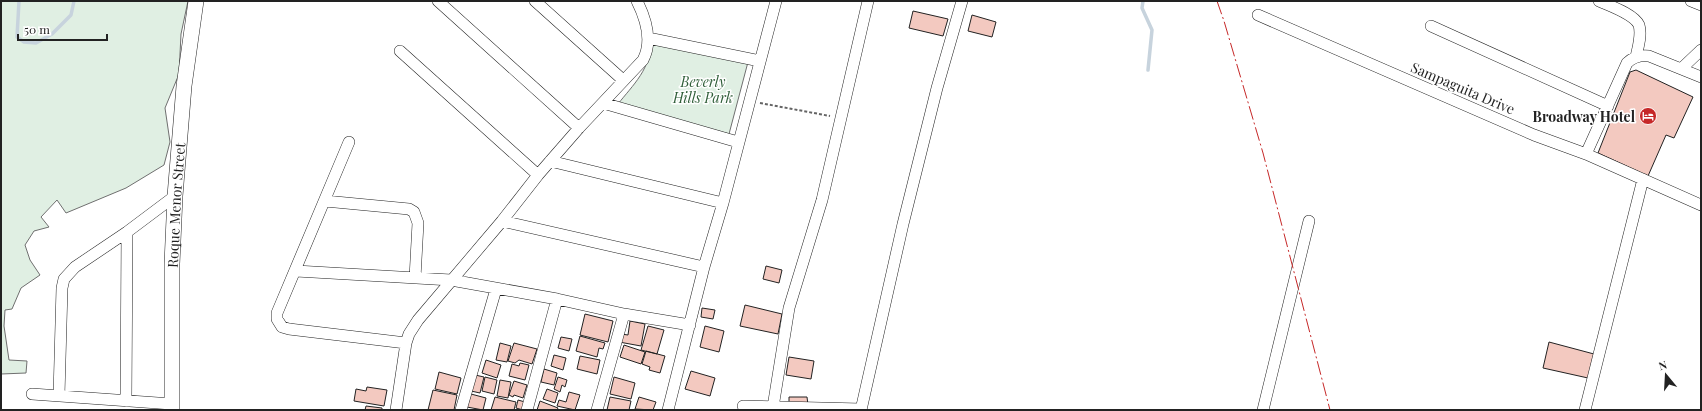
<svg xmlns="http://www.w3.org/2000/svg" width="1702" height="411" font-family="'Playfair Display',serif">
<rect width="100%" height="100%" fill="#fff"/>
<!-- green -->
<path fill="#e0efe3" stroke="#6f6f6f" d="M1 1H188L181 34 179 74 165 108 170 142 164 165 126 188 66 213 57 200 41 217 49 227 34 231 25 245 30 260 40 275 21 288 12 309 5 310 4 326 9 360 27 361 26 373 1 374Z
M649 42 748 62 729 134 618 104C632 86 653 67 649 42Z"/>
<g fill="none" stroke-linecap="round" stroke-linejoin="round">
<!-- stream -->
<path stroke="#c7d3dd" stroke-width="3.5" d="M19 1 17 37 24 42 36 43 52 34 71 15 74 1
M1143 1 1142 8 1152 30 1148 70"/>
</g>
<!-- building -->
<path fill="#f3c9c0" stroke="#222" d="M913 11 948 19 943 36 909 28Z
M972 15 996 22 992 37 968 31Z
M1636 70 1693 97 1674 138 1666 135 1648 176 1598 153 1630 72Z
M766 266 782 270 779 283 763 279Z
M745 305 782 314 778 334 740 326Z
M702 308 715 310 713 319 701 317Z
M585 314 613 321 608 342 580 335Z
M630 321 645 324 641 346 619 342 621 334 628 335Z
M648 326 664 330 657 354 641 350Z
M705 326 724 331 719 352 700 347Z
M580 336 605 343 603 349 599 348 597 357 576 351Z
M561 337 572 339 569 351 558 348Z
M1549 342 1594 354 1588 378 1543 368Z
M500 343 511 346 507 362 496 360Z
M514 343 537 349 532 364 519 360 515 363 508 361Z
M624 345 645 352 641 364 620 357Z
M646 351 665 356 660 373 649 370 650 367 642 364Z
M554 355 566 358 563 370 551 366Z
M580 356 600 360 597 374 577 369Z
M789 357 814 361 811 379 786 375Z
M486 360 501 365 497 378 482 373Z
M520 363 529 365 525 380 509 376 512 364 519 366Z
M544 369 557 373 554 385 541 382Z
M691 371 715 378 710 396 685 389Z
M439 372 461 378 457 394 435 389Z
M475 375 484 377 480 393 471 391Z
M485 377 497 380 494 394 482 391Z
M558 377 567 380 565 387 562 385 560 392 554 389Z
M614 377 635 383 631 399 610 394Z
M500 380 511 382 508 398 497 396Z
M514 381 527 385 523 398 514 395 513 397 509 395Z
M367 387 387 390 384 406 354 401 356 389 366 391Z
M547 389 558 393 555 403 543 399Z
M433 390 457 395 454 410H428Z
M569 392 580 395 575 410 557 406 559 400 566 402Z
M471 394 486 398 483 410 467 407Z
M495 397 516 402 514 410H491Z
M610 397 631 401 629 410H607Z
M639 397 656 402 653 410 635 409Z
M789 397H807L808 405H789Z
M518 400 525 402 523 410 516 408Z
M540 401 558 408 557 410H537Z
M366 406 382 408V410H365Z"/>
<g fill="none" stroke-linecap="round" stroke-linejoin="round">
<!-- street casing -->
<g stroke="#222" stroke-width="12">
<path id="street" d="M438 1 579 128
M535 1 623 80
M1599 1C1610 6 1634 14 1639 25 1642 35 1638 47 1636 57
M1691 1 1701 5
M1258 15 1534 135 1586 154 1701 205
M1431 26 1608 106
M648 38 760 61
M400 51 538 175
M1682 68 1701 50
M603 103 738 142
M349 142 277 313V319L282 327 289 329 406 343
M1586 154 1627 63C1633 57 1640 55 1649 56L1701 77
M550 161 723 203
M325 201 409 209 414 212 418 223 415 278
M502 221 704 267
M296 271 451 280 557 299 624 314 690 325
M32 394 172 404
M59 395 62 288 64 279 75 267 127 232 175 196
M126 401 127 232
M743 406 861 409
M773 407 789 308 822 200 868 1
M396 410 406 343 409 334 418 320 502 221 538 175 579 128 643 60C653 41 646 19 637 1
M461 410 496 289
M527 410 557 299
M597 410 624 314
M668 410 704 267 723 203 776 1
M861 410 903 224 937 88 962 1
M1263 410 1309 221
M1585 410 1643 179"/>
</g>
<!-- secondary casing -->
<g stroke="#222" stroke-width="16">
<g id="secondary">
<path id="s1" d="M172 410V264L175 196 184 86 196 1"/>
</g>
</g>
<!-- path -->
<path stroke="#646464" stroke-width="2" stroke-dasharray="3 2" stroke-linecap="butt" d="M760 103 830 116"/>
<!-- street -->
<use href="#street" stroke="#fff" stroke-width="11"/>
<!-- secondary -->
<use href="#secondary" stroke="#fff" stroke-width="15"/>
<!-- power -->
<path stroke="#c62828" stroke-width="1" stroke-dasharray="14 3 2 3" stroke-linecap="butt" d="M1217 1 1224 21 1263 153 1330 410"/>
</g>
<!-- icons -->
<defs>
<g id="hotel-disc" transform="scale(0.9)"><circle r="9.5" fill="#c62828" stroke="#fff"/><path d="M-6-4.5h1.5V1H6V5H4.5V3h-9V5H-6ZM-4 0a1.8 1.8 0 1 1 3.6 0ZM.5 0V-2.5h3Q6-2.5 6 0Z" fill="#fff"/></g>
</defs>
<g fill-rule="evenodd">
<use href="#hotel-disc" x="1648" y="116"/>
</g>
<g text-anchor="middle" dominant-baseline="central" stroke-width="3" stroke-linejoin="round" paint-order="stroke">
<!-- park labels -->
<g font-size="14" font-style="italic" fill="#2f5e38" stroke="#fff">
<text x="703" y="81">Beverly<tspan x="703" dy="16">Hills Park</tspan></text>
</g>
<!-- street labels -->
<g font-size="14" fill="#222" stroke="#fff">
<text transform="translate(1463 88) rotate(23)">Sampaguita Drive</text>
<text stroke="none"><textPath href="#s1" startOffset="205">Roque Menor Street</textPath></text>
</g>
<!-- poi labels -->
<g font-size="14" font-weight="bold" fill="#222" stroke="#fff" text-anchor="end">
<text x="1635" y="116">Broadway Hotel</text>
</g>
</g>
<!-- border -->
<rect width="1702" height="411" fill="none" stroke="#222222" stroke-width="4"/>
<!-- north arrow -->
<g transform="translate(1666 375) rotate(342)" stroke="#ffffff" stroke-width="3" paint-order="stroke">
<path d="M0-3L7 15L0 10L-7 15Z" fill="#222222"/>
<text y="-6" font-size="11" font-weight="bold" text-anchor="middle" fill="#222222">N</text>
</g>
<!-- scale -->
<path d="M18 34v6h89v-6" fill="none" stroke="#222222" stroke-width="2"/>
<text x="24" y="34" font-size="12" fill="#222222" stroke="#ffffff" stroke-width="3" paint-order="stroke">50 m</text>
</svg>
